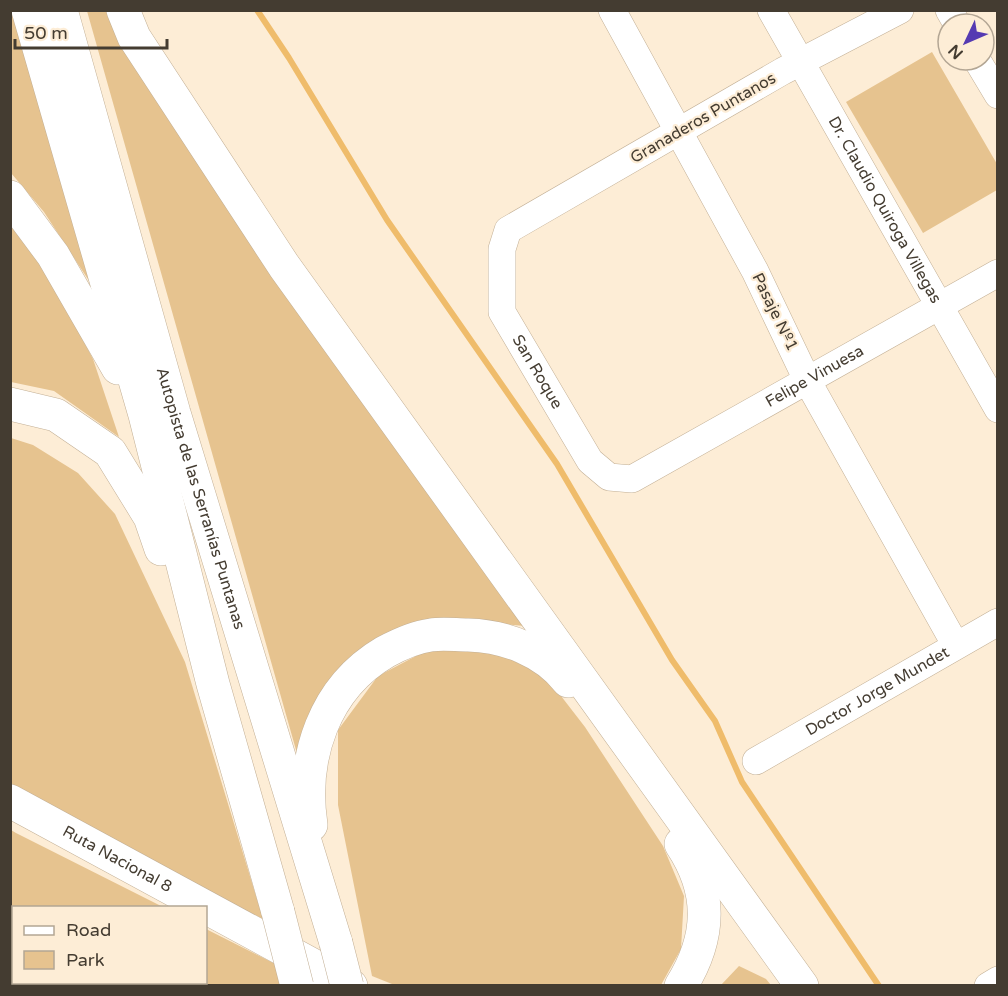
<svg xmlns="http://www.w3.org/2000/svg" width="1008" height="996" font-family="'Varela Round',sans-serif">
<rect width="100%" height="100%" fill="#fdedd6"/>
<!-- green -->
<path fill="#e6c38f" d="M10 11H16L95 290 44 212 11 173Z
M87 11H107L525 626 453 620 402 630 345 662 307 719 298 757Z
M932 52 997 164V190L923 233 846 102Z
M10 222 34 246 93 359 119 437 54 391 11 382Z
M11 438 33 445 78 473 115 514 185 662 263 919 58 816 11 783Z
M435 646 481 647 544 674 585 727 663 846 684 896 681 949 661 985 397 986 372 976 338 805V730L378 676Z
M11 830 16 833 163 907 14 908 13 958 10 956Z
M206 929 317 985 67 986 61 983 206 982Z
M739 966 766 979 771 985H721Z"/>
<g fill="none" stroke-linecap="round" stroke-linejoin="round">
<!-- stream -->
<path stroke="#efbc6b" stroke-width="6" d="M257 10 289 58 387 220 557 464 672 660 715 721 742 782 879 986"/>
<!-- minor casing -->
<g stroke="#c3b096" stroke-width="28">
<g id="minor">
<path d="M612 10 755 271 808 382 955 644"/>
<path id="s1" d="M771 10 998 409"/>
<path id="s2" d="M900 10 783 71 508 230 502 249V312L590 461 609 477 632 479 998 273"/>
<path d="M949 10 957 24"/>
<path d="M977 60 998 95"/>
<path id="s3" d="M756 761 998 622"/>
<path d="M988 986 998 980"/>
</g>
</g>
<!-- highway casing -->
<g stroke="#c3b096" stroke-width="34">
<g id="highway">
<path d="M28 10 145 415 213 684 278 912"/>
<path id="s4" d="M61 10 174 413 336 943"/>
<path d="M123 10 134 37 284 266 802 986"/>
<path d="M10 197 53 255 118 368"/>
<path d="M10 404 56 415 110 452 150 517 161 549"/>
<path id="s5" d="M10 801 351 986"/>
<path d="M311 825C301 757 324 688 385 652 398 645 416 637 431 635 443 633 456 635 468 635 505 636 545 651 568 681"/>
<path d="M681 844C713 892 711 938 681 986"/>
<path d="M29 982 35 986"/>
</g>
</g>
<!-- minor -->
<use href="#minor" stroke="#fff" stroke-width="27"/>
<!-- highway -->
<use href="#highway" stroke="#fff" stroke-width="33"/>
<!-- highway-bridge casing -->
<g stroke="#c3b096" stroke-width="34" stroke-linecap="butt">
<path id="highway-bridge" d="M278 912 297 986
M336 943 347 986"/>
</g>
<!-- highway-bridge -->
<use href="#highway-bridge" stroke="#fff" stroke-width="33"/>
</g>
<g text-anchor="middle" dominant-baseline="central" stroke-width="4.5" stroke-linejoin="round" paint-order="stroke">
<!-- street labels -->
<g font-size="16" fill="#443c31" stroke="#fdedd6">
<text transform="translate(703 118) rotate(-30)">Granaderos Puntanos</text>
<text stroke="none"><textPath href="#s1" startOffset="230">Dr. Claudio Quiroga Villegas</textPath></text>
<text transform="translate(775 312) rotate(64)">Pasaje Nº1</text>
<text stroke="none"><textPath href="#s2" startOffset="602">San Roque</textPath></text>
<text stroke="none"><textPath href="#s2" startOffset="963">Felipe Vinuesa</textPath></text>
<text stroke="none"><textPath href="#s4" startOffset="508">Autopista de las Serranías Puntanas</textPath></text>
<text stroke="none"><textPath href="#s3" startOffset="140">Doctor Jorge Mundet</textPath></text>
<text stroke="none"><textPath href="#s5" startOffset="122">Ruta Nacional 8</textPath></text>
</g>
</g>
<!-- border -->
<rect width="1008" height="996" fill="none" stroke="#443c31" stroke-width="24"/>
<!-- legend -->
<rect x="12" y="906" width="195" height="78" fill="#fdedd6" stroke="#b3a694" stroke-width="1.5"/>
<rect x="24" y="926" width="30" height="9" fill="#ffffff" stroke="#b3a694" stroke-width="1.5"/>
<text x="66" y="936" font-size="18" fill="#443c31">Road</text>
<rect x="24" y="951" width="30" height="18" fill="#e6c38f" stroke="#b3a694" stroke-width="1.5"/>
<text x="66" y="966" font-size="18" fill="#443c31">Park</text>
<!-- north arrow -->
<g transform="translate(966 42) rotate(226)"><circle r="28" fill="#fdedd6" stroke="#b3a694" stroke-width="1.5"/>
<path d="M0-4.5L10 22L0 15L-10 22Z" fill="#553ab2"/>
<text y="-9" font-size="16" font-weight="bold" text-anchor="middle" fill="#443c31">N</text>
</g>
<!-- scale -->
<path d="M15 39v9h152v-9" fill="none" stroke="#443c31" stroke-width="3"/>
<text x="24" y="39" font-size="18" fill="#443c31" stroke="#fdedd6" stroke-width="4.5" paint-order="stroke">50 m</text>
</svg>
